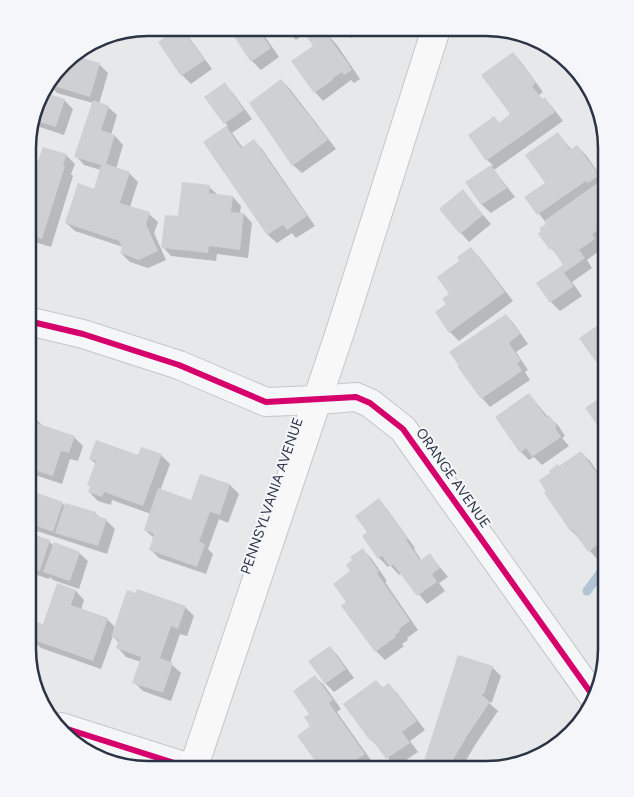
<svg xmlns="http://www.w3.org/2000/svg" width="634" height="797" font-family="Figtree,sans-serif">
<rect width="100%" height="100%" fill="#e6e8ea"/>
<!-- shadow -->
<path fill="#0003" d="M364 30 351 38 344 31Z
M324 31 337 45 360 79 354 83 351 80 323 101 315 92V46L307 32 296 40 288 32Z
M239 32H262L279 57 261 70 252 61Z
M173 33H186L212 69 191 84 182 75Z
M513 53 521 62 543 92 539 95 543 100 545 99 553 108 563 121 494 170 515 197 491 213 482 205 467 183 493 165 487 160 494 117 500 124 512 115Z
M71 56 99 64 108 73 99 104 108 107 117 115 111 135 115 136 123 145 116 169 129 173 138 182 130 207 149 214 158 222 154 233 166 260 148 268 130 262 121 253 123 247 75 231 66 223 95 190 101 170 84 165 76 156 93 103 57 93 49 84Z
M281 80 290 89 336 149 302 173 293 165Z
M224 84 233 93 252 119 232 133 243 148 254 141 262 149 315 226 296 238 292 233 277 243 268 235 205 142 228 126 225 123Z
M42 93 64 100 73 109 64 135 37 126 32 122Z
M558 134 572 150 577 146 586 155 606 184V238L599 243 603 248 587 260 592 268 572 282 582 296 560 311 551 302 538 283 565 265 540 234 547 224 526 197 546 183Z
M66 155 75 164 71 174 73 176 51 247 28 240 29 164 32 166Z
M209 187 218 195 233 197 241 206 240 214H244L252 223 248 258 217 254 216 261 171 256 163 247 179 218Z
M462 191 491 224 469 242 461 233Z
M471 249 480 258 513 301 459 341 450 332 448 304 451 294Z
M506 315 514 324 528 344 516 352 528 370 525 372 530 380 490 407 482 398Z
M601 325 606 330V376L597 361Z
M529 394 548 417 558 425 565 436 562 438 569 446 542 465 534 457 529 460 521 452Z
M606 394V434L586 409Z
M28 415 34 417 43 426 74 437 83 446 78 461 70 459 62 484 29 473 28 476Z
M581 452 590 461 606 484V553L597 559 572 531 559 468Z
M161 455 170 464 160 491 192 501 201 476 230 485 239 494 228 523 219 519 208 549 213 554 206 574 159 558 150 549 154 538 145 530 151 514 112 500 111 505 98 501 89 492 96 464 90 459Z
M28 485 33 490 29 504H28Z
M35 494 62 503 65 506 95 513 100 518 106 520 115 529 107 554 34 530 28 524V516Z
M379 500 387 509 415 548 414 549 422 561 430 555 448 577 439 583 445 591 427 604 401 573 399 575 390 565 388 567 379 558 364 536 369 533Z
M28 534 49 541 54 546 79 553 88 561 79 589 53 580 50 577 49 579 28 572Z
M363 550 371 558 387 581 385 582 418 630 407 638 408 640 402 644 404 646 385 660 376 651 343 606 348 603 352 572Z
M58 585 76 591 84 600 81 610 107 619 115 627 185 607 194 616 187 636 180 634 170 663 181 673 171 701 143 691 134 682 141 662 126 657 118 648 119 643 113 636 101 669 41 648 32 639 44 626Z
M330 647 338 656 354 678 334 692 326 684Z
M492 667 501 676 492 702 489 703 498 711 475 745 461 769H434L426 760Z
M315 677 324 685 341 709 337 712 373 763 364 769H322L299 736 312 727Z
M376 681 383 688 388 684 397 693 425 730 410 741 418 752 396 767 369 737Z"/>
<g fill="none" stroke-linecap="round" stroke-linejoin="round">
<!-- stream -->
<path stroke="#b4c4d5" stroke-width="9" d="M587 591 606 565"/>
</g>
<!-- building -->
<path fill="#ced0d3" d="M309 31H324L350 66H349L352 70 344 75 342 72 332 79 333 80 314 93 291 61 313 46 307 37 308 36 306 33Z
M237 32H260L271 48 251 62 233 35Z
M171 33H185L205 60 181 76 158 42Z
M513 52 536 83 532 86 542 99 545 97 555 112 486 161 468 135 494 116 499 123 510 114 481 75Z
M72 55 100 63 90 97 47 84Z
M281 79 328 140 292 166 249 103Z
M225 82 244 110 224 124 204 97Z
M42 92 65 99 56 127 33 120Z
M93 100 109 106 101 130 115 135 106 164 130 172 120 203 150 212 146 224 158 251 139 260 120 253 122 247 119 241 65 223 78 183 94 189 101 165 74 157Z
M226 126 241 148 254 139 307 216 287 230 283 225 267 235 203 142Z
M558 132 570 150 577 145 599 175 588 183 586 181 537 215 524 197 545 183 525 155Z
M43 147 67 154 63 165 65 166 42 239 28 234 29 163 31 164 33 159 38 161Z
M491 165 507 188 481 205 465 182Z
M603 179 606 183V235L601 228 592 234 595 239 579 250 585 258 564 273 574 286 550 303 536 283 563 265 552 248 550 250 538 234 541 231 539 228 546 224 544 221Z
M182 182 210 185 209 193 233 196 231 212 244 213 240 250 209 246 208 253 161 248 165 215 178 216Z
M463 189 483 215 460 234 439 209Z
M471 247 505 292 449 333 435 312 446 304 442 299 449 294 437 277 459 261 457 257Z
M506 314 520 334 509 343 521 361 517 363 522 371 481 399 457 366H459L449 352Z
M601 323 606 331V355L596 362 579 338Z
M606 358V378L597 364Z
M529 393 546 417 549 415 557 426 555 428 561 437 532 457 526 448 520 453 495 417Z
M606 393V425L600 429 585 408Z
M28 414 35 416 33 422 75 436 69 453 61 451 53 476 28 468Z
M96 440 138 455 141 447 162 454 143 506 104 492 102 497 88 492 90 486 87 485 96 461 89 459Z
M581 451 606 486V539L588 552 573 530 571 532 544 493 546 492 539 480 550 473 549 471 558 464 559 466Z
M200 474 230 484 220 515 210 512 199 542 205 544 197 567 149 550 154 534 144 530 158 488 191 500Z
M34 492 63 502 53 532 28 523V512Z
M379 498 408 539 406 540 421 561 423 560 422 559 430 553 440 568 432 574 437 582 417 596 393 564 390 567 382 556 378 559 362 536 367 532 355 516Z
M65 503 96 512 95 515 107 519 98 546 55 533Z
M28 533 50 540 40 571 28 567Z
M54 542 80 552 70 581 43 572Z
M363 548 379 572 377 573 410 621 399 629 400 631 395 635 396 637 375 652 341 606 346 602 333 584 350 571 346 565 352 560 350 557Z
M57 583 76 590 71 605 108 618 93 661 31 639 37 622 43 624Z
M137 589 186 606 178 629 171 626 160 658 173 663 163 693 132 683 141 657 116 648 119 640 111 637 127 590 136 593Z
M330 646 346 669 325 684 308 661Z
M458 655 493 666 484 694H481L490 702 467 736 448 769 424 761Z
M315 675 333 700 329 703 365 754 343 769H321L297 736 310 726 304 717 309 714 293 691Z
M376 680 382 688 389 683 417 721 402 732 410 743 386 759 373 741 372 742 368 738 343 704Z"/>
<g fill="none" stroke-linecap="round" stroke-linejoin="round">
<!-- minor casing -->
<g stroke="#c4c6c8" stroke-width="30">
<path id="minor" d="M317 400 356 397 370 403 403 429 593 696
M61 727 193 769"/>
</g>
<!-- tertiary casing -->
<g stroke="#c4c6c8" stroke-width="30">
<path id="tertiary" d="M28 321 83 334 179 365 266 402 317 400"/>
</g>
<!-- secondary casing -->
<g stroke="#c4c6c8" stroke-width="30">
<path id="secondary" d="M193 769 341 329 436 29"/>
</g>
<!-- minor -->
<use href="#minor" stroke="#f5f6f7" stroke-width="28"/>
<!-- tertiary -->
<use href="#tertiary" stroke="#f5f6f7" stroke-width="28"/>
<!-- secondary -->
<use href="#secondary" stroke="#f8f8f8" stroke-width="28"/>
<!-- cycleway casing -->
<g stroke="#f4f6f9" stroke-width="9">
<path id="cycleway" d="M28 321 83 334 179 365 266 402 356 397 370 403 403 429 593 696
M61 727 193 769"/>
</g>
<!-- cycleway -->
<use href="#cycleway" stroke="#d6006c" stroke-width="6"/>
</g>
<g text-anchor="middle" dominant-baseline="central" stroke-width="4" stroke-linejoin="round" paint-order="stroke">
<!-- street labels -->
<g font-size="14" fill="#2b3445" stroke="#f4f6f9">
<text transform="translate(453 478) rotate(55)">ORANGE AVENUE</text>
<text transform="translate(272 496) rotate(-71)">PENNSYLVANIA AVENUE</text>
</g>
</g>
<!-- crop -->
<path d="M0 0H634V797H0ZM148 36H486A112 112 0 0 1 598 148V649A112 112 0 0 1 486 761H148A112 112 0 0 1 36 649V148A112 112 0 0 1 148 36Z" fill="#f4f6f9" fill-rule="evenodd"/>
<path fill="none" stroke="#2b3445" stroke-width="2.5" d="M148 36H486A112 112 0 0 1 598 148V649A112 112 0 0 1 486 761H148A112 112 0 0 1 36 649V148A112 112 0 0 1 148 36Z"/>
</svg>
